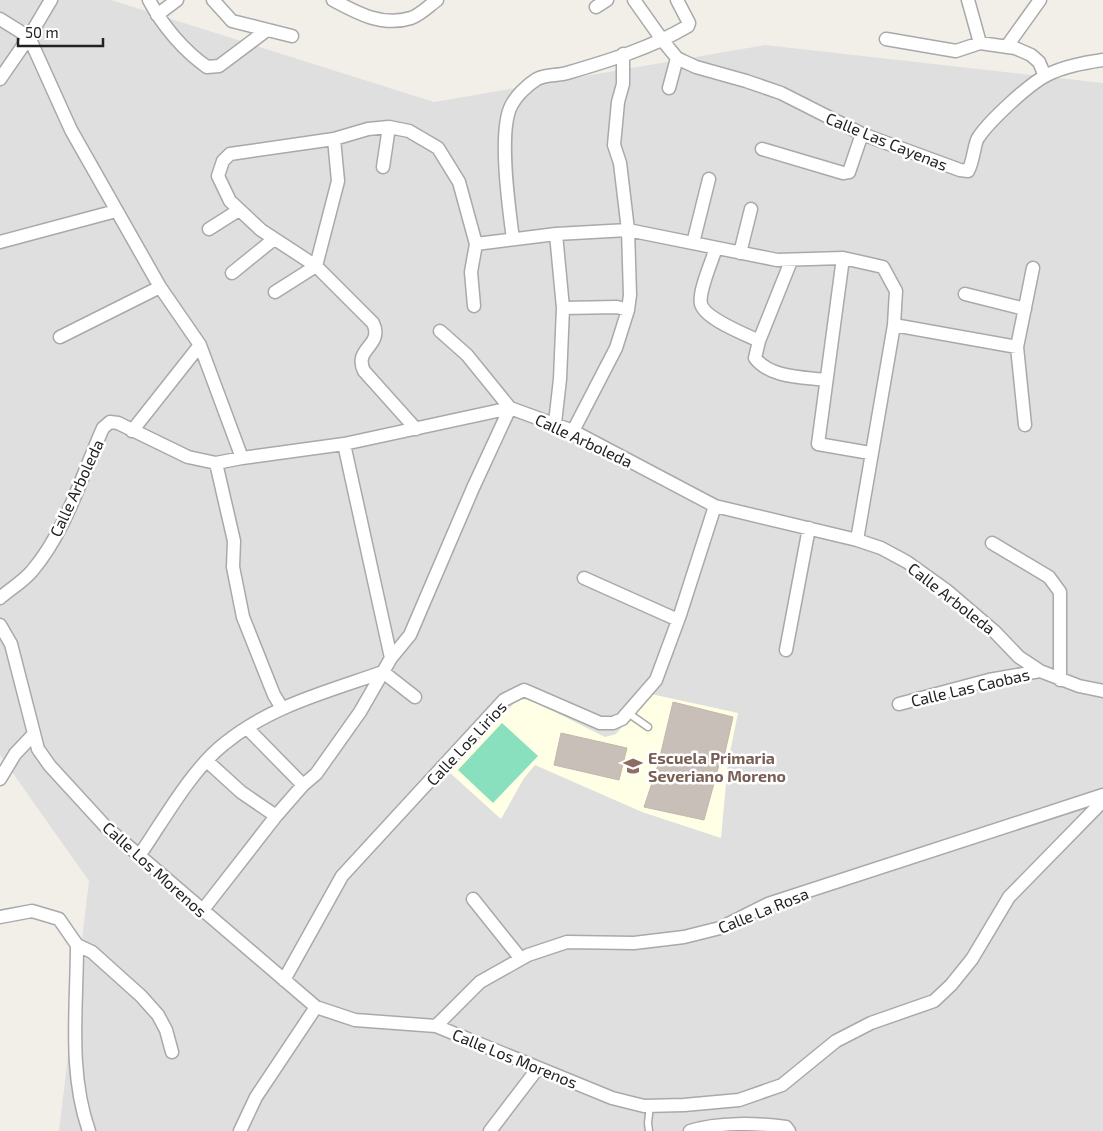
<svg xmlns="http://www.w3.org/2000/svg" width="1103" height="1131" font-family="'Exo 2',sans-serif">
<rect width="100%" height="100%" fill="#f2efe9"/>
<!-- residential -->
<path fill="#e0dfdf" d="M0 0H111L434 102 765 45 1103 83V1131H59L89 881 0 755Z"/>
<!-- education -->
<path fill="#ffffe5" d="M651 694 738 713 728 762 721 838 642 812 535 765 524 778 501 819 449 772 517 700 529 699 605 737 616 734Z"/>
<!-- pitch -->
<path fill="#88e0be" d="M502 723 538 756 493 803 458 770Z"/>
<!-- building -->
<path fill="#c7bfb8" stroke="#c4b6ab" d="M673 702 733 717 722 766 719 765 704 820 644 807 658 765Z
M561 733 627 748 619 780 554 765Z"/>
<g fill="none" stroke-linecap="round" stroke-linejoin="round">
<!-- lane casing -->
<g stroke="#a9a9a9" stroke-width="9">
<path id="lane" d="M628 713 648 727
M649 1131 648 1123 650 1105"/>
</g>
<!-- street casing -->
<g stroke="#a9a9a9" stroke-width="15">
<path id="street" d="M149 0C162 25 184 51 207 67L219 66 267 30
M213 0 232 21 292 36
M333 0C357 13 382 27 411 18 420 15 430 5 437 0
M634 0 663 41 677 58 683 61 696 67 746 81 781 93 862 134 960 170 968 171C974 160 974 144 978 138 989 121 1029 84 1047 75 1065 66 1084 63 1103 60
M968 0 980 43
M596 7 607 0
M157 15 177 0
M0 19 29 37 71 130 160 287 200 345 242 458
M886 39 956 51 980 43 1015 48 1031 55 1039 62 1045 76
M1007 46 1040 0
M0 79 29 37 51 0
M669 88 677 58
M334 139 230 154 223 161 218 176 230 201 261 230 316 266 373 323C384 346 353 348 364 371L416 429
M762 149 843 173 849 172 862 134
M383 167 389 127
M209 229 239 210
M513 239C509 209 498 132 511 106 516 96 527 85 537 79 547 74 557 76 567 73 608 61 651 48 688 26L689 23 677 0
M0 242 116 211
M693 243 709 179
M476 244 556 234 628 230 777 260 843 258 883 267 896 291 894 325 857 540
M716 248C712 261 698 292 701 304 705 319 745 334 759 341
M740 253 751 209
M843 258 818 444 870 453
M791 261 759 341 755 358C770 378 803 377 826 380
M232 273 274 239
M275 292 316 266 338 181 334 139 368 129 389 127 409 131 438 148 459 182 476 244 471 272 474 306
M965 294 1025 309
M563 308 617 307 628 310
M894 325 1017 347
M440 331 467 355 510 408
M60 337 160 287
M555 423 560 379 563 308 556 234
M1025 425 1017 347 1033 268
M132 431 200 345
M573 431 616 348 628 310 630 295 628 230 620 163 614 145 618 102 623 84V54
M344 444 391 658
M216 463 234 541 233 567 243 617 274 695 282 708
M992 543 1049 577 1060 592V680
M584 578 678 620
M0 598C10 589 24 581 32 571 66 531 82 475 103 428L110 422 118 423 188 457 216 463 242 458 344 444 510 408 573 431 715 506 857 540 881 548 907 562 946 590 994 631 1019 657 1040 671 1079 686 1103 691
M0 625 11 644 38 749 50 766 106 827 316 1007 355 1020 436 1026 612 1098 644 1106 684 1105 739 1100 782 1085 836 1041 871 1023 934 1001 951 985 972 959 1009 897 1103 801
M786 650 809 528
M899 704 989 680 1040 671
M247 728 303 785
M207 761 241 792 276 816
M0 779 15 754 33 735
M139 856C163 821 192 769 224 744 270 706 329 691 383 672L415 697
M473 899 521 959
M202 911 276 816 303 785 316 774 360 712 391 658 410 635 473 488 510 408
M0 917 32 911 59 919 77 945 92 952 141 996 158 1015 166 1030 172 1052
M77 945C77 1007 68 1072 89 1131
M284 980 342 876 504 700 524 690 600 723H613L622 719 656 680 680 615 715 506
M436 1026 480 982 528 955 567 942 634 943 684 937 720 928 768 904 1103 795
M240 1131 256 1097 316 1007
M490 1131 538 1068
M690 1131C717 1122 758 1123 786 1127L789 1131"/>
</g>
<!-- lane -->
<use href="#lane" stroke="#fff" stroke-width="6"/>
<!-- street -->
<use href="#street" stroke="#fff" stroke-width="12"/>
</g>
<!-- icons -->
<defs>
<g id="school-bare" transform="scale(1.5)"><path d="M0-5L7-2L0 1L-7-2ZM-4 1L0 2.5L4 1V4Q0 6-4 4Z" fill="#8d6e63" stroke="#fff" stroke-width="2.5" paint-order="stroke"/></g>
</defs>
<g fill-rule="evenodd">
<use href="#school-bare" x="633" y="766"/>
</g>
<g text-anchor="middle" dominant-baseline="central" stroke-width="5" stroke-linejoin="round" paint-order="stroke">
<!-- street labels -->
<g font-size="16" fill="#222" stroke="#fff">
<text transform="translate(887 141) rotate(22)">Calle Las Cayenas</text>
<text transform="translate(584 440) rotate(25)">Calle Arboleda</text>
<text transform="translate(76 488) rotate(-65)">Calle Arboleda</text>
<text transform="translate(952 598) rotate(38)">Calle Arboleda</text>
<text transform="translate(970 687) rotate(-13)">Calle Las Caobas</text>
<text transform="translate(466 743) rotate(-47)">Calle Los Lirios</text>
<text transform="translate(155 869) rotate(42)">Calle Los Morenos</text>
<text transform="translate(763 910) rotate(-22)">Calle La Rosa</text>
<text transform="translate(515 1058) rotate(22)">Calle Los Morenos</text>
</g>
<!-- education labels -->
<g font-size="16" font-weight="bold" fill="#785e54" stroke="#fff" text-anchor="start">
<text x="648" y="757">Escuela Primaria<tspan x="648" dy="18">Severiano Moreno</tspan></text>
</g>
</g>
<!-- scale -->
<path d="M18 38v8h85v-8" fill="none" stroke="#222222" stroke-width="2.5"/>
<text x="25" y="38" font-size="15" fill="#222222" stroke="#ffffff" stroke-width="4" paint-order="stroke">50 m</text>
</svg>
